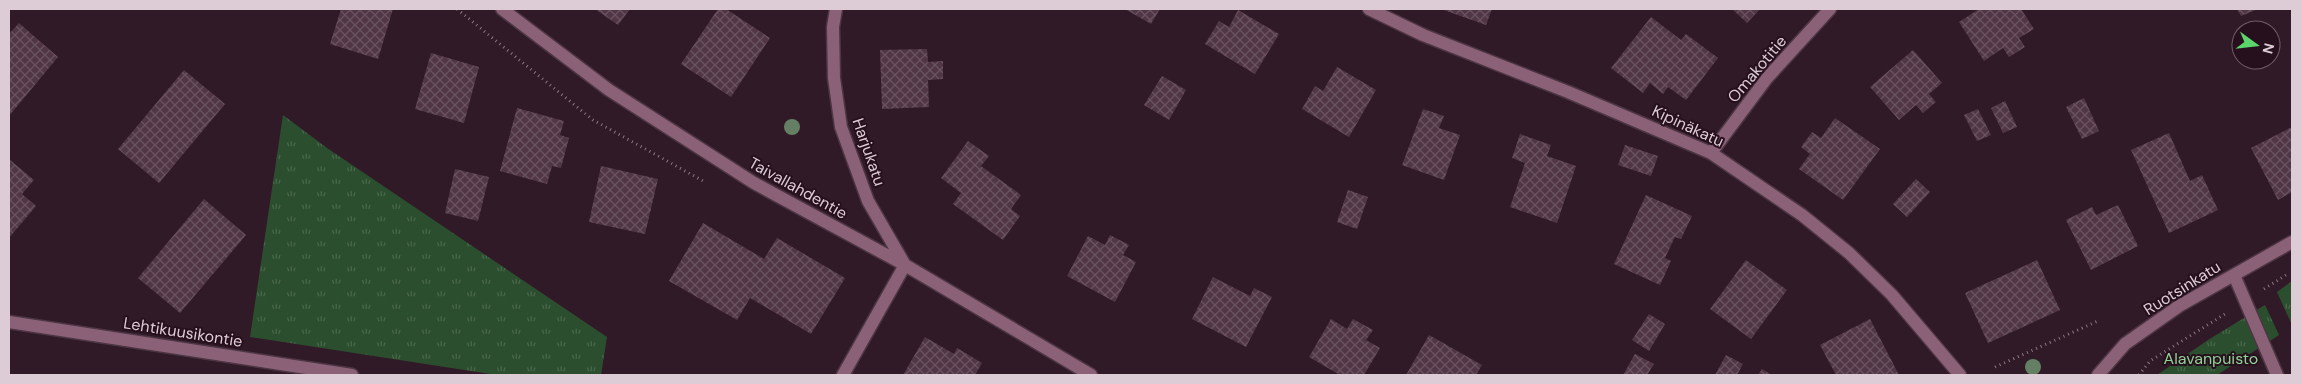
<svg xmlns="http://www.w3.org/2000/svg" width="2301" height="384" font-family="'DM Sans',sans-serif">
<defs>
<pattern id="park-tufts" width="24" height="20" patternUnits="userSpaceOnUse" patternTransform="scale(1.25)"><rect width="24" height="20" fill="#2b4f2e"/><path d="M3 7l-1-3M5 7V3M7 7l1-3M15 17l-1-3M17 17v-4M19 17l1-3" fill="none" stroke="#49674b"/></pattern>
<pattern id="building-cross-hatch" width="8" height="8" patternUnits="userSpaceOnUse" patternTransform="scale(1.25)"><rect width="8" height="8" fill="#513746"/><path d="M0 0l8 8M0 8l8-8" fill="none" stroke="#6a5360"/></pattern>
</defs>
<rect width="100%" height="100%" fill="#311a27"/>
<!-- park -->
<path fill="url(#park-tufts)" d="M283 115 327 148 607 337 601 375H497L250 337Z
M2292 281V325L2277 292Z
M2265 305 2279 335 2217 375H2157L2208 340Z"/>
<!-- building -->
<path fill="url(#building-cross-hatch)" d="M341 9H393L378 59 330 44Z
M595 9H630L618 25Z
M718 9H726L770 38 731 97 681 64Z
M1125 9H1160L1151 24Z
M1441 9H1492L1486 25Z
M1732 9H1760L1747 23Z
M1979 9H2021L2034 29 2019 38 2025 47 2009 57 2003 48 1984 61 1959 22Z
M2237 9H2258L2241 16Z
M1238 10 1279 34 1255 74 1205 44 1219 21 1229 27Z
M1651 17 1681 40 1686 34 1718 58 1686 100 1668 87 1663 94 1650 83 1643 93 1611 68Z
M19 23 58 57 9 116V34Z
M927 49 928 62 943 61V79L928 80 929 107 882 109 880 50Z
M1913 50 1942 83 1929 94 1936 102 1923 113 1916 105 1899 120 1870 87Z
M431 53 479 67 464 123 415 109Z
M1337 67 1376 90 1349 137 1302 109 1315 86 1323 91Z
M184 70 225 104 159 183 118 149Z
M1162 76 1186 90 1169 120 1144 105Z
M2084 98 2099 131 2082 139 2066 107Z
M2005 101 2017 127 2003 133 1991 108Z
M517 108 564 121 560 135 569 138 561 168 552 166 547 184 500 171Z
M1423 109 1444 116 1439 128 1460 135 1444 180 1402 165Z
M1978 109 1991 135 1977 141 1964 115Z
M1835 118 1880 149 1843 200 1799 169 1810 154 1801 147 1812 132 1821 138Z
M2292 127V192L2278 200 2251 148Z
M2169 133 2190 181 2202 175 2218 210 2169 233 2131 150Z
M1520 134 1551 145 1547 156 1576 166 1557 223 1510 207 1525 163 1512 158Z
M968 141 989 156 981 166 1021 195 1011 209 1020 216 1003 240 953 204 961 193 941 178Z
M1625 145 1658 156 1651 176 1618 165Z
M10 160 34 180 22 194 36 206 9 238Z
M601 166 658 179 645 234 589 222Z
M455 169 489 177 478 221 445 213Z
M1916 179 1930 192 1907 217 1893 204Z
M1348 190 1368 197 1357 229 1337 222Z
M1646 195 1692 216 1681 239 1675 237 1665 258 1671 261 1660 285 1614 264Z
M204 199 246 235 180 313 138 278Z
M2118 205 2138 246 2091 270 2066 220 2092 207 2096 215Z
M703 223 764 259 777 238 845 278 811 334 750 298 737 320 669 281Z
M1110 235 1129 245 1123 255 1136 262 1115 302 1067 276 1088 236 1105 245Z
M1746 260 1787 290 1751 339 1710 309Z
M2037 260 2060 310 1988 343 1965 293Z
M1213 277 1250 296 1254 288 1272 297 1246 347 1192 319Z
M1649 314 1665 324 1649 351 1632 340Z
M1331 319 1347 329 1353 319 1373 330 1366 340 1380 348 1364 375H1340L1309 357Z
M1870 319 1899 375H1836L1820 345Z
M1429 335 1482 365 1476 375H1406Z
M925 337 954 354 957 348 982 363 975 375H903Z
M1635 354 1654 364 1647 375H1623Z
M1726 355 1743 364 1737 375H1715Z
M1762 369 1772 375H1758Z"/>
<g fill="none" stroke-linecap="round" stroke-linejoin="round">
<!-- minor casing -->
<g stroke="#4d3643" stroke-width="15">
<path id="minor" d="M502 9 609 90 754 183 905 265 1091 375
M836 9 833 27 834 78 841 127 868 201 905 265 843 375
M1369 9 1423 35 1568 92 1711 153 1802 215 1849 253 1892 295 1960 375
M1711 153 1767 78 1830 9
M2234 275 2277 375
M9 322 352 375
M2098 375 2125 344 2179 306 2292 242"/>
</g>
<!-- path -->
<path stroke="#8b7782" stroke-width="3" stroke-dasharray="1 4" stroke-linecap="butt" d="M457 9 593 120 705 182
M2264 289 2286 275
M1995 367 2098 321
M2139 375 2150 361 2225 314"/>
<!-- minor -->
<use href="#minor" stroke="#8b6178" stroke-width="12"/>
</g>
<!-- trees -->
<g fill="#657f64">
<circle cx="792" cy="127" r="8"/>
<circle cx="2033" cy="367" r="8"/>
</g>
<g text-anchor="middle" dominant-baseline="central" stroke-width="4" stroke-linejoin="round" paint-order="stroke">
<!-- street labels -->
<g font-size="16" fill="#ddccd5" stroke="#27101e">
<text transform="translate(1757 69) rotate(-50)">Omakotitie</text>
<text transform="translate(1688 126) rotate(25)">Kipinäkatu</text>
<text transform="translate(869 152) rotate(71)">Harjukatu</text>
<text transform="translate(798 188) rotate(29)">Taivallahdentie</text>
<text transform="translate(2182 288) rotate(-32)">Ruotsinkatu</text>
<text transform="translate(183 332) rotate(9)">Lehtikuusikontie</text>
</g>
<!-- park labels -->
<g font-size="16" fill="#90d295" stroke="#27101e">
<text x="2211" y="358">Alavanpuisto</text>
</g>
</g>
<!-- border -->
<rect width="2301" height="384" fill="none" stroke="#ddccd5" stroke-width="20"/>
<!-- north arrow -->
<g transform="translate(2256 45) rotate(105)"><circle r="24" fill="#27101e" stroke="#705b67"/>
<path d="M0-4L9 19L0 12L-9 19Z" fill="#5dd56d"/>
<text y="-8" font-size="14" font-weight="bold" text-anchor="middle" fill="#ddccd5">N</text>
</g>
</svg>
